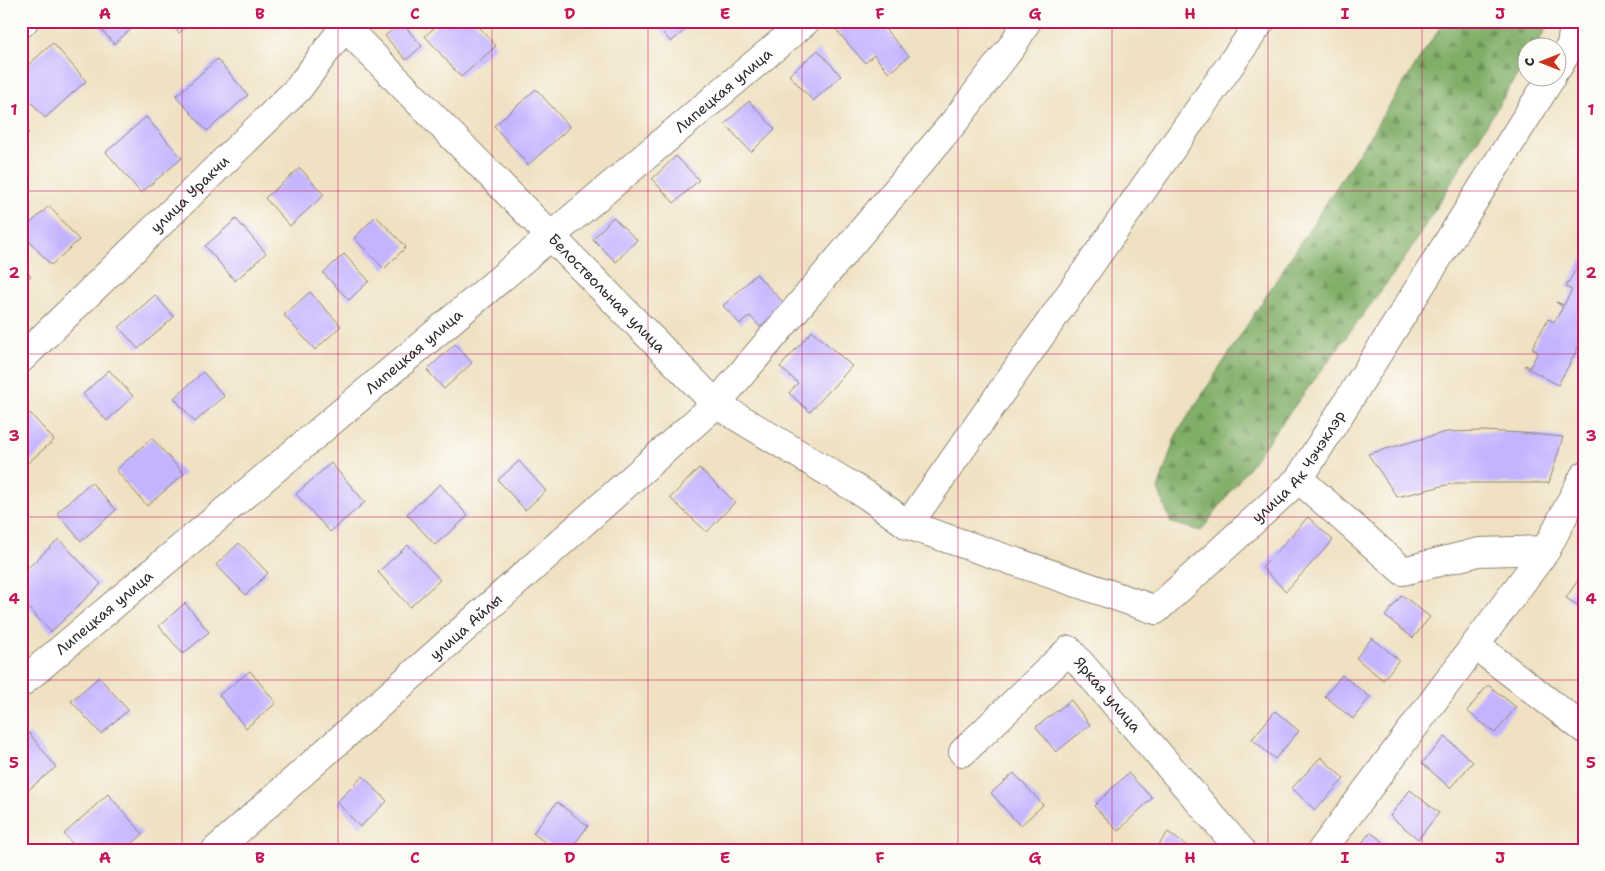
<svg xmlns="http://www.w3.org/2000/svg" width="1605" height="871" font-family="'Shantell Sans',sans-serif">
<defs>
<pattern id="forest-firs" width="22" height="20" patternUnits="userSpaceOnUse" patternTransform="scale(1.25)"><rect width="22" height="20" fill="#81ae67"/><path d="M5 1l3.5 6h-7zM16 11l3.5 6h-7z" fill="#6a8e55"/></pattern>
</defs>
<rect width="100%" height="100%" fill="#fdfcf7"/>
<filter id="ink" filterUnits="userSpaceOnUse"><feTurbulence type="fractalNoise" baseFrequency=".02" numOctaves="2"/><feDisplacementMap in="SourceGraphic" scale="10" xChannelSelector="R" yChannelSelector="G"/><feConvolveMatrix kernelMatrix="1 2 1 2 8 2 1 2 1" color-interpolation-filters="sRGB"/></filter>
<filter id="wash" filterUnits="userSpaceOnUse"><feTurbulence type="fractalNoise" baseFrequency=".0096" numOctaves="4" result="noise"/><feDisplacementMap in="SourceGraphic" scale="20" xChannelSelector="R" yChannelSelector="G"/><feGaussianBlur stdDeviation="1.12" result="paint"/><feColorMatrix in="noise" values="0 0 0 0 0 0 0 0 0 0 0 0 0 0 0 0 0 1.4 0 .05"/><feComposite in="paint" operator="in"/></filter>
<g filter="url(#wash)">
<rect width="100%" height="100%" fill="#efe1c2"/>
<!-- forest -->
<path fill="url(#forest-firs)" stroke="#566c49" d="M1444 21H1551L1535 47 1528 48 1527 59 1404 260 1201 531 1171 523 1158 489 1176 435Z"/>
<g id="blocks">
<!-- building -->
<path fill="#c4b4ff" d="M94 21H140L114 44Z
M168 21H192L179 33Z
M442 21H474L496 46 461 77 425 36Z
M652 21H695L671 42Z
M835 21H878L909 56 889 73 874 55 865 63 831 24Z
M401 22 422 46 406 60 385 36Z
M53 43 86 81 45 118 21 91V71Z
M818 50 841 76 813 101 789 75Z
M217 59 248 95 207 131 176 96Z
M536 89 570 127 528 165 494 126Z
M749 101 775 129 751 152 725 124Z
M146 117 182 158 141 193 106 152Z
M21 124 29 133 21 140Z
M676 156 699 180 674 203 652 179Z
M300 168 324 195 290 226 265 198Z
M49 206 79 240 51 265 21 232Z
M376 216 406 247 384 269 354 238Z
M613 217 637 240 616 262 593 239Z
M236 219 266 253 235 281 205 246Z
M344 254 369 281 349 300 323 273Z
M1582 258 1584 259V337L1558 385 1524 366 1525 365 1530 367 1538 352 1532 348 1548 319 1554 322 1563 307 1556 302 1564 305 1572 290 1566 287Z
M21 266 31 276 21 285Z
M756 274 785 304 760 327 750 316 740 324 723 306Z
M310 292 341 326 315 350 284 315Z
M155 295 174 317 138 349 119 327Z
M812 331 852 366 810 412 789 393 798 383 780 367Z
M455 344 472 363 444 389 427 370Z
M109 370 133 396 107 421 83 394Z
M203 372 224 396 195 422 174 398Z
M30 413 54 440 21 469V420Z
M1483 431 1523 433 1563 437 1549 483H1455L1397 497 1368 454 1446 432Z
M152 438 184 474 147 506 116 470Z
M519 461 546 491 525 510 498 480Z
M331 463 365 502 330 532 296 494Z
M699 468 735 502 707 532 670 498Z
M91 482 116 510 81 541 57 513Z
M440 484 468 516 435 545 407 514Z
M1308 517 1333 540 1286 591 1262 568Z
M59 539 101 584 51 632 21 600V574Z
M239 543 268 573 246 595 216 565Z
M408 545 440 580 410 607 378 572Z
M1584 571V609L1566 598Z
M1402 595 1430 617 1413 638 1385 616Z
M185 603 209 632 183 654 159 626Z
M1372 638 1399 660 1383 680 1356 658Z
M250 671 276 703 246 728 219 695Z
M1342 675 1370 697 1353 719 1325 696Z
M99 677 128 710 101 734 71 701Z
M1488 685 1516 707 1495 733 1467 711Z
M1071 700 1090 725 1056 752 1036 727Z
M1275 711 1299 731 1275 759 1252 739Z
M29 733 56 767 28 790 21 782V740Z
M1445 737 1473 762 1450 788 1422 763Z
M1321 757 1344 779 1315 810 1292 788Z
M1014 773 1043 805 1020 826 991 793Z
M1128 773 1152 798 1118 831 1094 806Z
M363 776 387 801 360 827 337 802Z
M1410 790 1439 813 1418 839 1390 816Z
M108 794 143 834 125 850H78L64 834Z
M557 802 588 826 570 850H555L533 833Z
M1168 832 1192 850H1155Z
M1370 832 1394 850H1357Z"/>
</g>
</g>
<g filter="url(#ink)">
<use href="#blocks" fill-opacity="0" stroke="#8d8676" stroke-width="1"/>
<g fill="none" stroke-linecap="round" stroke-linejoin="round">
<!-- minor casing -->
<g stroke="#8d8676" stroke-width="30">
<g id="minor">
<path id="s1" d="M339 21 716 404 868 496 908 525 1156 610 1299 479 1551 78"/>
<path d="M21 24 24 21"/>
<path d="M1558 67 1571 45 1575 21"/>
<path id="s2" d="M21 359 298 89 344 27 351 21"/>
<path d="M1299 479 1403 571 1479 552 1546 550 1584 476"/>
<path d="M908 525 1261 21"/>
<path d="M1475 645 1584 729"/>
<path id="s3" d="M21 683 806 21"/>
<path id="s4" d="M963 752 1069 650 1241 850"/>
<path id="s5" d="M216 850 716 404 955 121 1013 45 1027 21"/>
<path d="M1322 850 1546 550"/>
</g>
</g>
<!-- minor -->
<use href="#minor" stroke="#fff" stroke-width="28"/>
</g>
</g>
<!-- grid -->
<path fill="none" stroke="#c2185b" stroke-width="1" stroke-opacity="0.55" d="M182 21V850M338 21V850M492 21V850M648 21V850M802 21V850M958 21V850M1112 21V850M1268 21V850M1422 21V850M21 191H1584M21 354H1584M21 517H1584M21 680H1584"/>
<g text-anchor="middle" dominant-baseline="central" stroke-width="4" stroke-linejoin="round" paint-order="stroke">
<!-- street labels -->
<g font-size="15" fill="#2b2b2b" stroke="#fdfcf7">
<text stroke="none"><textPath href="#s3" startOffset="919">Липецкая улица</textPath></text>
<text stroke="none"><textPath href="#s2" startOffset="236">улица Уракчи</textPath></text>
<text stroke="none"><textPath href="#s1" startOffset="382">Белоствольная улица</textPath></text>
<text stroke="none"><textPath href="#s3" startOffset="514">Липецкая улица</textPath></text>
<text stroke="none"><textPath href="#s1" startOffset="1230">улица Ак Чэчэклэр</textPath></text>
<text stroke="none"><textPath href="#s3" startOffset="109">Липецкая улица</textPath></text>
<text stroke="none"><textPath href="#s5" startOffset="335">улица Айлы</textPath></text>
<text stroke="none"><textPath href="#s4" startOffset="206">Яркая улица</textPath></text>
</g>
</g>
<!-- margin -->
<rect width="1605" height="871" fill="none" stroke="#fdfcf7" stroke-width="55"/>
<!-- north arrow -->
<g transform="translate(1542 62) rotate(270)"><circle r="24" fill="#fdfcf7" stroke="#a9a8a5"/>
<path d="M0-4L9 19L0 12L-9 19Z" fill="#c8321e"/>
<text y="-8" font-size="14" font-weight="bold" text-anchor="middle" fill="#2b2b2b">С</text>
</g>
<rect x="28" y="28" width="1550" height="816" fill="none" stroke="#c2185b" stroke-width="2"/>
<g font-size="16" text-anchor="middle" font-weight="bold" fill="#c2185b">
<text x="105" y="19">A</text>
<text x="260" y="19">B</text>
<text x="415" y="19">C</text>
<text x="570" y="19">D</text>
<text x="725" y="19">E</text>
<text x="880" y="19">F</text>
<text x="1035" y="19">G</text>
<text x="1190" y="19">H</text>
<text x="1345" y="19">I</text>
<text x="1500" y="19">J</text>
<text x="14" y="115">1</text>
<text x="1591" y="115">1</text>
<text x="14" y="278">2</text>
<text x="1591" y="278">2</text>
<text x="14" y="441">3</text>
<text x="1591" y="441">3</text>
<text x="14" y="604">4</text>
<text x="1591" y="604">4</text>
<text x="14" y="768">5</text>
<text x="1591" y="768">5</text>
<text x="105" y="863">A</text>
<text x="260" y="863">B</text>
<text x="415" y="863">C</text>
<text x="570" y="863">D</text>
<text x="725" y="863">E</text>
<text x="880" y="863">F</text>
<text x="1035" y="863">G</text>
<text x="1190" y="863">H</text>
<text x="1345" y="863">I</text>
<text x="1500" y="863">J</text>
</g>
</svg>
